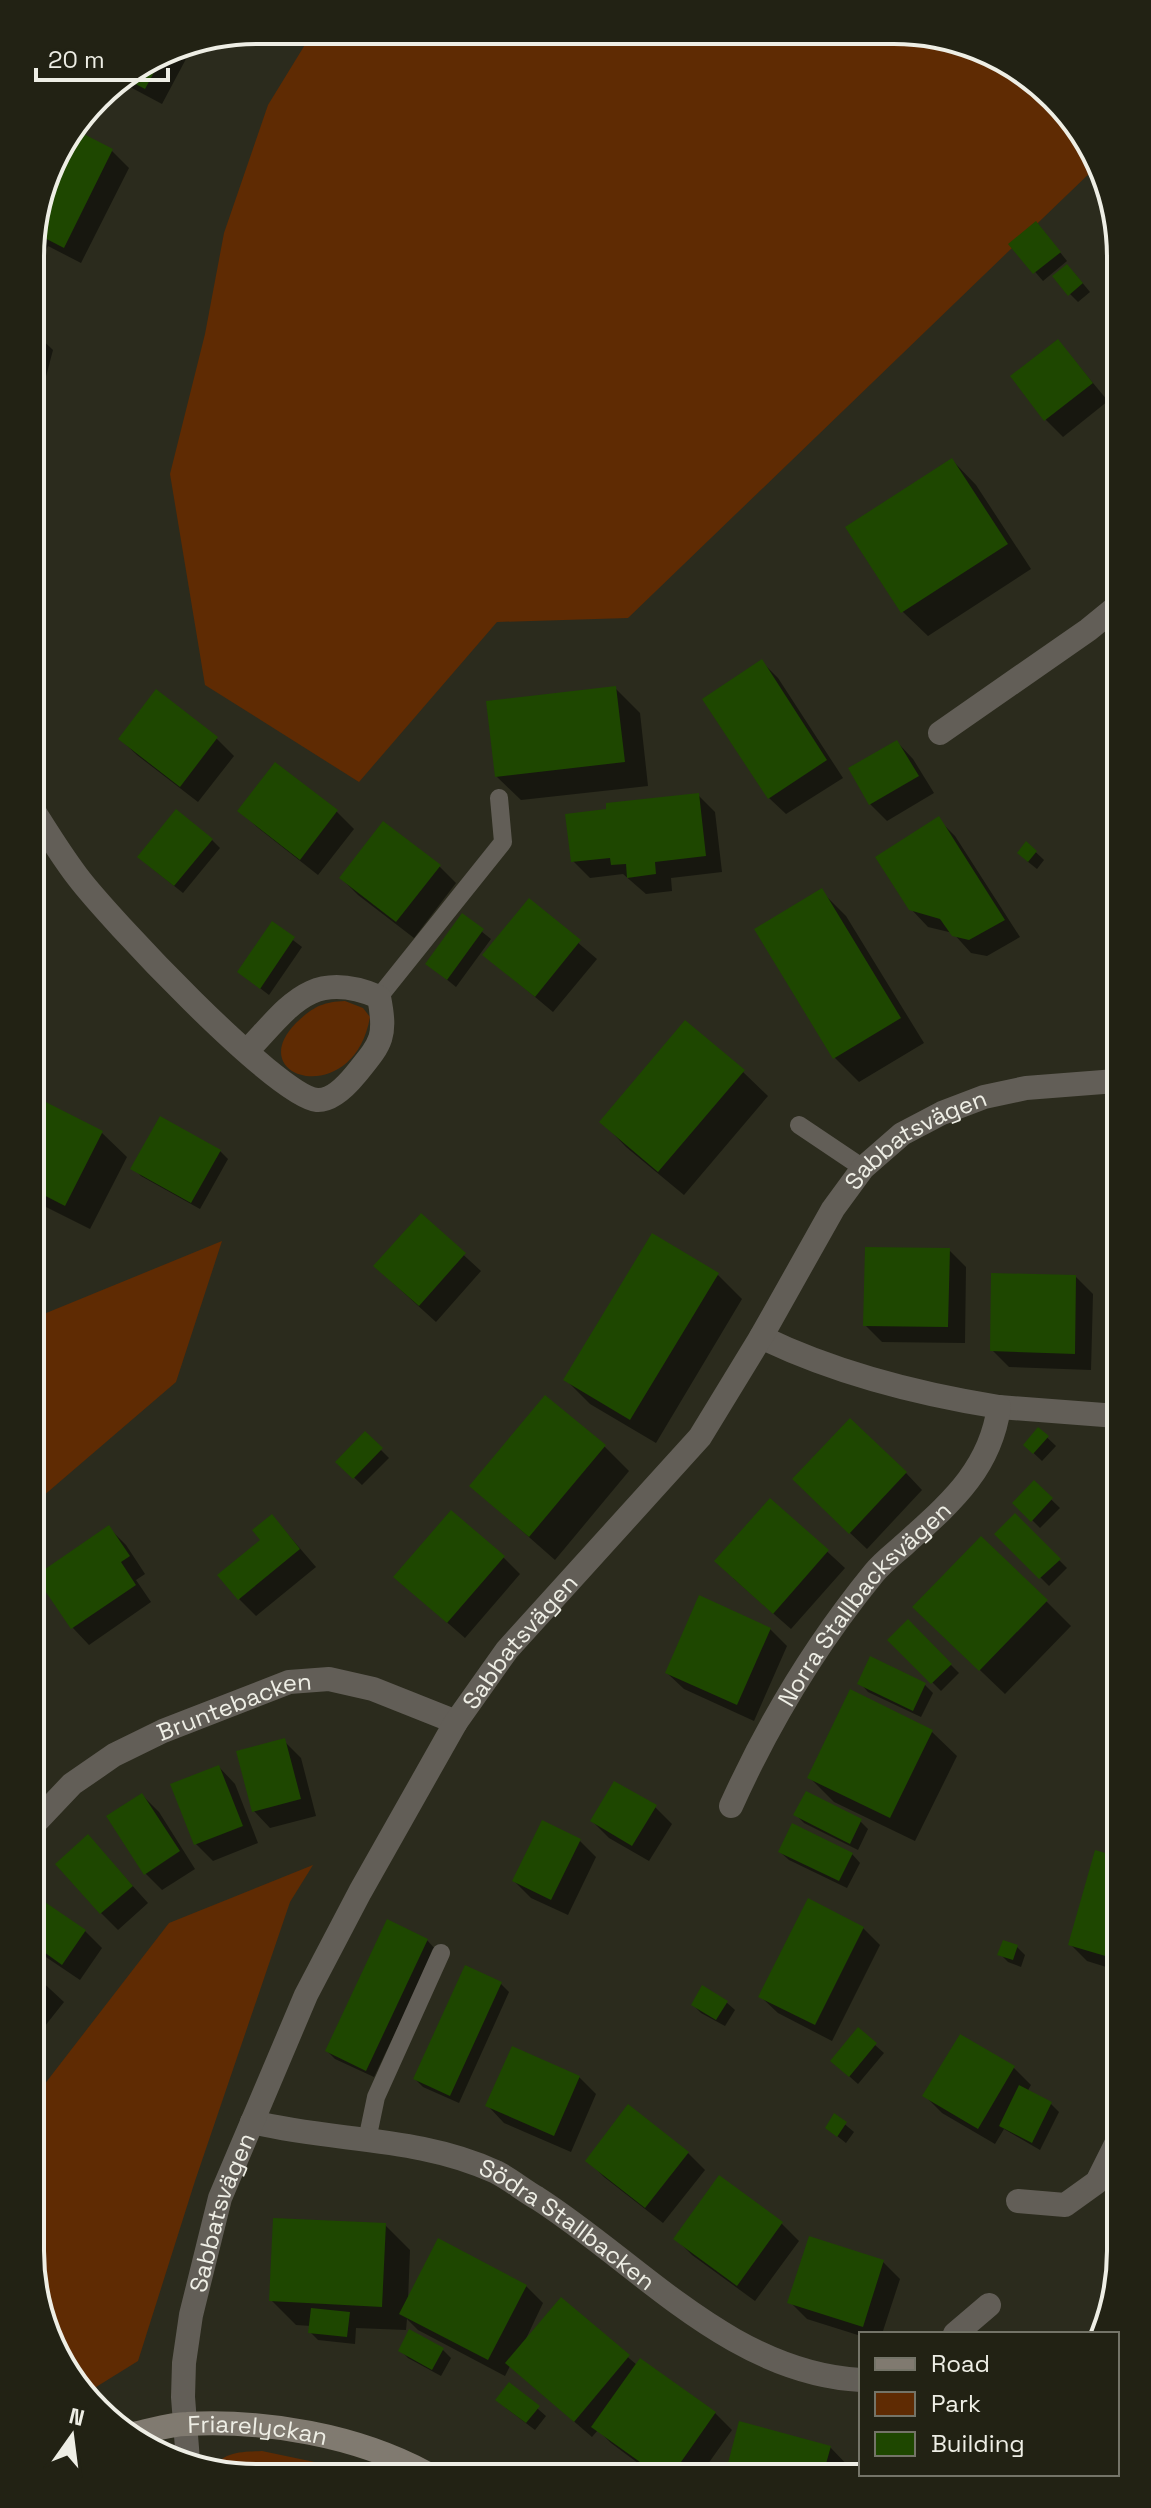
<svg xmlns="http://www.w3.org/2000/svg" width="1151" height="2508" font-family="'Space Grotesk',sans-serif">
<rect width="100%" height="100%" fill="#2b2b1d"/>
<!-- green -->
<path fill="#5f2b03" d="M314 30 938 34 1044 87 1095 168 628 618 497 622 359 782 205 685 170 474 205 334 224 233 268 105Z
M345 1001 363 1008 370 1017C354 1110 241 1079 296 1023 313 1007 322 1002 345 1001Z
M222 1241 176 1382 35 1503 34 1318Z
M313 1865 290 1902 195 2181 138 2361 88 2392 38 2310 37 2094 169 1923Z
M262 2451 367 2473H210C222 2451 240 2452 262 2451Z"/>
<!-- shadow -->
<path fill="#0007" d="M195 42 162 104 117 80 170 47Z
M112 83 114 86 98 119 86 113Z
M73 131 112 151 129 168 81 263 48 246 37 269 31 266V241L54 156Z
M1044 232 1067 261 1043 281 1011 244Z
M1075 274 1090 292 1078 302 1070 294Z
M31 332 36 334 53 350 31 433Z
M1058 341 1108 401 1063 437 1046 420 1012 377Z
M952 460 976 485 1031 569 928 636 903 612 848 528Z
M762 662 778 678 843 778 786 814 769 798Z
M615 688 640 713 648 786 521 800 496 776Z
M156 692 217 739 234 756 198 802 137 755 120 739Z
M897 742 913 759 934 793 887 821 870 804Z
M276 765 337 812 354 829 318 875 257 827 240 811Z
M698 795 715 812 722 872 671 878 672 891 646 894 623 874 590 878 573 861Z
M938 819 955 836 1020 937 987 956 971 953 953 933 928 927 911 909Z
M212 840 220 848 183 893 148 865Z
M1027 844 1044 860 1037 869 1027 861Z
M439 866 456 883 414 938 358 895 341 878Z
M821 891 846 916 924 1043 859 1082 835 1058Z
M529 901 597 959 553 1012 485 955Z
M462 916 491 939 456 987 428 964Z
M272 924 302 947 269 995 239 972Z
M743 1072 768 1096 684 1195 626 1147 602 1122Z
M34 1098 102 1133 127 1157 90 1229 34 1201Z
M220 1151 228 1159 200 1209 141 1176 133 1168Z
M421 1216 481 1271 436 1322 393 1283Z
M949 1250 966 1267 965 1343 882 1342 865 1325Z
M718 1275 742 1299 656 1443 590 1404 566 1380Z
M1076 1277 1093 1294 1091 1370 1009 1367 992 1350Z
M546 1397 605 1447 629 1471 555 1560 471 1486Z
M1039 1430 1056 1446 1042 1461 1025 1445Z
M365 1434 389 1458 362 1485 338 1462Z
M906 1473 922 1490 867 1549 811 1496Z
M1034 1483 1060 1508 1040 1528 1015 1503Z
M771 1500 845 1568 791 1629 733 1578Z
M272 1516 316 1567 256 1616 239 1599Z
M1015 1516 1067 1568 1049 1586 997 1534Z
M109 1528 126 1545 145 1574 136 1580 151 1602 89 1645 73 1628Z
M503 1557 520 1574 465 1638 395 1577Z
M1046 1601 1071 1626 1005 1694 939 1631Z
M908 1622 959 1673 941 1691 890 1640Z
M770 1629 787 1646 754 1721 684 1689 667 1673Z
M860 1683 925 1685 933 1693 921 1717 868 1692Z
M851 1692 932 1732 957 1756 915 1841 834 1802 809 1777Z
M284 1741 301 1758 316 1816 270 1828 254 1811Z
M219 1767 235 1784 258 1843 213 1861 196 1844Z
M142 1795 159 1812 195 1869 162 1890 145 1873Z
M655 1807 672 1824 649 1861 609 1838 592 1821Z
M796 1815 860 1821 868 1829 858 1850 804 1823Z
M579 1840 596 1857 568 1915 531 1898 514 1881Z
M780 1852 852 1854 860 1863 847 1888 789 1860Z
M1096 1852 1119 1859V1971L1087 1961 1070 1944Z
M104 1854 148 1903 118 1930 101 1913Z
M36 1899 85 1931 102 1948 80 1980 37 1951Z
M863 1928 880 1945 832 2041 778 2013 761 1997Z
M427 1940 435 1949 374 2077 335 2059 327 2051Z
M1017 1947 1025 1955 1021 1967 1008 1962 1000 1954Z
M466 1967 501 1984 509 1992 459 2103 423 2087 415 2079Z
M37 1977 64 2002 37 2036Z
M726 2002 735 2010 725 2026 701 2013 693 2005Z
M858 2030 884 2053 858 2084 841 2069Z
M961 2036 1014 2068 1031 2085 1027 2092 1050 2103 1059 2112 1040 2150 1004 2129 995 2144 942 2113 925 2096Z
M579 2077 596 2094 571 2152 504 2123 488 2106Z
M629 2107 688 2153 705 2170 663 2223 604 2177 587 2160Z
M835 2116 854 2132 846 2143 827 2128Z
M719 2178 782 2224 799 2241 755 2301 692 2255 675 2238Z
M385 2225 410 2250 408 2301 526 2286 543 2303 524 2343 561 2300 637 2365 715 2413 732 2430 703 2471 650 2472 611 2443 598 2430 592 2437 510 2366 505 2376 418 2330 407 2319 406 2330 356 2328 355 2344 318 2340 310 2332 311 2326 296 2325 271 2300Z
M883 2262 900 2279 882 2334H861V2336L807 2319 790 2302Z
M400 2350H443L451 2358 441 2376 408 2358Z
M510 2385 546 2416 535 2430 506 2408Z
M740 2424 830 2447 853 2471H728Z"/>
<!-- building -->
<path fill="#1e4700" d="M166 50 145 89 122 77Z
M74 129 113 149 64 248 33 232 54 156Z
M1036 221 1061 252 1033 274 1008 244Z
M1067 264 1083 283 1068 296 1052 276Z
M1058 339 1093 383 1044 421 1010 376Z
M952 458 1008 544 901 613 845 527Z
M762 659 827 760 768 799 702 699Z
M616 686 625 762 495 777 486 701Z
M156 689 218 737 180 787 118 739Z
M897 740 919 776 869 805 848 768Z
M275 762 338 810 300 860 237 811Z
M699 793 706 856 655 862 656 874 627 878 626 864 611 865 610 858 571 862 565 814 606 809V803Z
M176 809 213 839 174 886 137 857Z
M939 816 1005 920 969 940 952 936 940 919 909 910 875 857Z
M383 821 441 865 396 922 339 878Z
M1026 841 1037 851 1028 862 1017 853Z
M822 888 901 1018 833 1059 754 929Z
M529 898 581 940 535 997 482 955Z
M462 913 484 929 447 980 425 964Z
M272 921 295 937 260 989 237 972Z
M685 1020 745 1070 658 1172 599 1122Z
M34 1096 103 1131 65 1206 34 1190Z
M160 1116 221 1150 191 1203 130 1169Z
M421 1213 466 1253 419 1306 373 1266Z
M652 1233 719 1273 630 1420 563 1380Z
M865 1247 950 1248 948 1327 863 1326Z
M991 1273 1076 1275 1075 1354 990 1351Z
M545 1395 606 1445 529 1537 469 1486Z
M850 1418 907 1472 849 1534 792 1479Z
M1038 1427 1049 1436 1033 1454 1023 1445Z
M365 1431 383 1448 353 1479 335 1462Z
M1034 1480 1053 1498 1031 1522 1012 1503Z
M770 1498 829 1550 773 1614 714 1561Z
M451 1510 505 1556 447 1623 393 1577Z
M1015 1513 1061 1559 1039 1579 994 1534Z
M272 1514 300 1549 238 1600 217 1575 260 1540 252 1530Z
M109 1525 130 1556 121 1562 136 1585 71 1629 35 1576Z
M981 1536 1048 1600 979 1671 912 1607Z
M699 1595 771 1628 737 1705 665 1673Z
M908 1619 952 1664 931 1684 887 1640Z
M870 1656 926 1683 913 1711 857 1684Z
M850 1689 933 1730 890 1818 807 1778Z
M285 1738 301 1799 252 1812 236 1751Z
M219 1765 243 1826 194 1845 170 1784Z
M614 1781 657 1805 632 1846 590 1821Z
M806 1791 862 1819 850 1844 793 1815Z
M142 1793 180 1851 144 1875 106 1816Z
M542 1820 581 1839 551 1900 512 1881Z
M792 1823 853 1853 839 1881 778 1852Z
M88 1834 133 1886 100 1914 55 1864Z
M1095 1850 1119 1857V1960L1068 1945Z
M36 1896 86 1930 62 1965 37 1947Z
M808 1898 864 1927 815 2025 758 1997Z
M387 1919 428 1939 366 2071 325 2051Z
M1003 1940 1018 1945 1013 1960 997 1955Z
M465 1965 502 1982 450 2096 413 2079Z
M702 1985 728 2001 716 2020 691 2005Z
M858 2027 877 2043 849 2077 830 2061Z
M960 2034 1015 2066 978 2129 922 2096Z
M512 2046 580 2076 554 2136 485 2106Z
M1019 2085 1052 2102 1032 2143 999 2126Z
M628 2104 689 2152 645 2208 585 2161Z
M834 2113 847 2122 837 2137 825 2128Z
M719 2175 783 2222 737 2286 673 2239Z
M273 2218 386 2223 382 2307 269 2301Z
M809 2236 884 2260 863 2327 787 2303Z
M438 2238 527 2285 488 2360 399 2314Z
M561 2297 630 2355 574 2422 505 2363Z
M311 2308 350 2312 347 2337 308 2333Z
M409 2329 444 2348 432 2370 398 2351Z
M640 2358 716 2412 674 2472H654L591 2427Z
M509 2382 540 2406 526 2423 495 2400Z
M739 2421 831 2446 824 2471H726Z"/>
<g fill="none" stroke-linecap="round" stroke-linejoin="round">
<!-- lane -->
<path stroke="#625e57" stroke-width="18" d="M379 997 503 842 499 798
M799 1125 863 1168
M367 2140 376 2097 441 1953"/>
<!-- street -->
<g stroke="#625e57" stroke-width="24">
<path d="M940 733 1088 630 1115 608"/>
<path d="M33 810C47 832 61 855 77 876 107 916 276 1096 317 1100 332 1101 347 1085 356 1074 381 1043 387 1038 379 997 311 968 290 1006 247 1051"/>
<path d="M999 1407 1117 1416"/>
<path id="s1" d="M731 1806C768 1724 816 1644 874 1573 883 1562 895 1553 905 1544 950 1503 990 1470 999 1407 918 1394 835 1373 761 1337"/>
<path id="s2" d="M36 1822 72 1784 114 1755 163 1731 289 1682 329 1679 373 1689 456 1722"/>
<path id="s3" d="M252 2122C333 2142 419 2136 496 2172 510 2179 523 2190 537 2198 640 2264 731 2373 861 2380"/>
<path d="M1018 2201 1065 2205 1097 2182 1120 2136"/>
<path d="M955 2334 989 2305"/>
<path id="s4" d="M188 2461 183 2397 184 2363 191 2315 220 2198 306 1995 360 1892 456 1722 507 1650 700 1437 761 1337 833 1209 863 1168 902 1134 942 1113 984 1097 1026 1088 1116 1081"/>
</g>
<!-- secondary -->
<path stroke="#807a70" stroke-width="24" id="s5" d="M133 2434C150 2431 169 2424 187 2424 265 2420 356 2435 426 2473"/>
</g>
<g text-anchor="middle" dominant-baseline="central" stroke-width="7" stroke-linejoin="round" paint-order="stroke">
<!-- street labels -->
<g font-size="24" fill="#eeeee5" stroke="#222214">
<text stroke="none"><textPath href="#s4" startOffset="1550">Sabbatsvägen</textPath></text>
<text stroke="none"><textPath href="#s1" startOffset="244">Norra Stallbacksvägen</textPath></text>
<text stroke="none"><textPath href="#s4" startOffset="902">Sabbatsvägen</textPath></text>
<text stroke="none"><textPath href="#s2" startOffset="234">Bruntebacken</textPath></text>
<text stroke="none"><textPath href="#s4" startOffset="254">Sabbatsvägen</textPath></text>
<text stroke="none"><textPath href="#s3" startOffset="338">Södra Stallbacken</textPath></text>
<text stroke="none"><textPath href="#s5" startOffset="126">Friarelyckan</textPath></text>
</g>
</g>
<!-- crop -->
<path d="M0 0H1151V2508H0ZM257 44H894A213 213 0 0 1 1107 257V2251A213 213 0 0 1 894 2464H257A213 213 0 0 1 44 2251V257A213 213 0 0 1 257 44Z" fill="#222214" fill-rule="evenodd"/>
<path fill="none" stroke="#eeeee5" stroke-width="4" d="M257 44H894A213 213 0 0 1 1107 257V2251A213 213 0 0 1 894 2464H257A213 213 0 0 1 44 2251V257A213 213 0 0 1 257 44Z"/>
<!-- legend -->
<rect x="859" y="2332" width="260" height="144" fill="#222214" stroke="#747468" stroke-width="2"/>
<rect x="875" y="2358" width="40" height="12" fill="#807a70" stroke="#747468" stroke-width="2"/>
<text x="931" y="2372" font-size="24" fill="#eeeee5">Road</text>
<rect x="875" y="2392" width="40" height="24" fill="#5f2b03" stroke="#747468" stroke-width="2"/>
<text x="931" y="2412" font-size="24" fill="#eeeee5">Park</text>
<rect x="875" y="2432" width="40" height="24" fill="#1e4700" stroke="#747468" stroke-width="2"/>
<text x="931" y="2452" font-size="24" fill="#eeeee5">Building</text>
<!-- north arrow -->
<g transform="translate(72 2436) rotate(14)" stroke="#222214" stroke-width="6" paint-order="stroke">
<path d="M0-6L14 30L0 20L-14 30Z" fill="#eeeee5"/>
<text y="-12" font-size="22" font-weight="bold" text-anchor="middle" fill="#eeeee5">N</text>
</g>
<!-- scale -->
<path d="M36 68v12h132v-12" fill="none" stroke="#eeeee5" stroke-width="4"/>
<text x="48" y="68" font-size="24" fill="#eeeee5" stroke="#222214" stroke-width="6" paint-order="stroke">20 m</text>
</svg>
